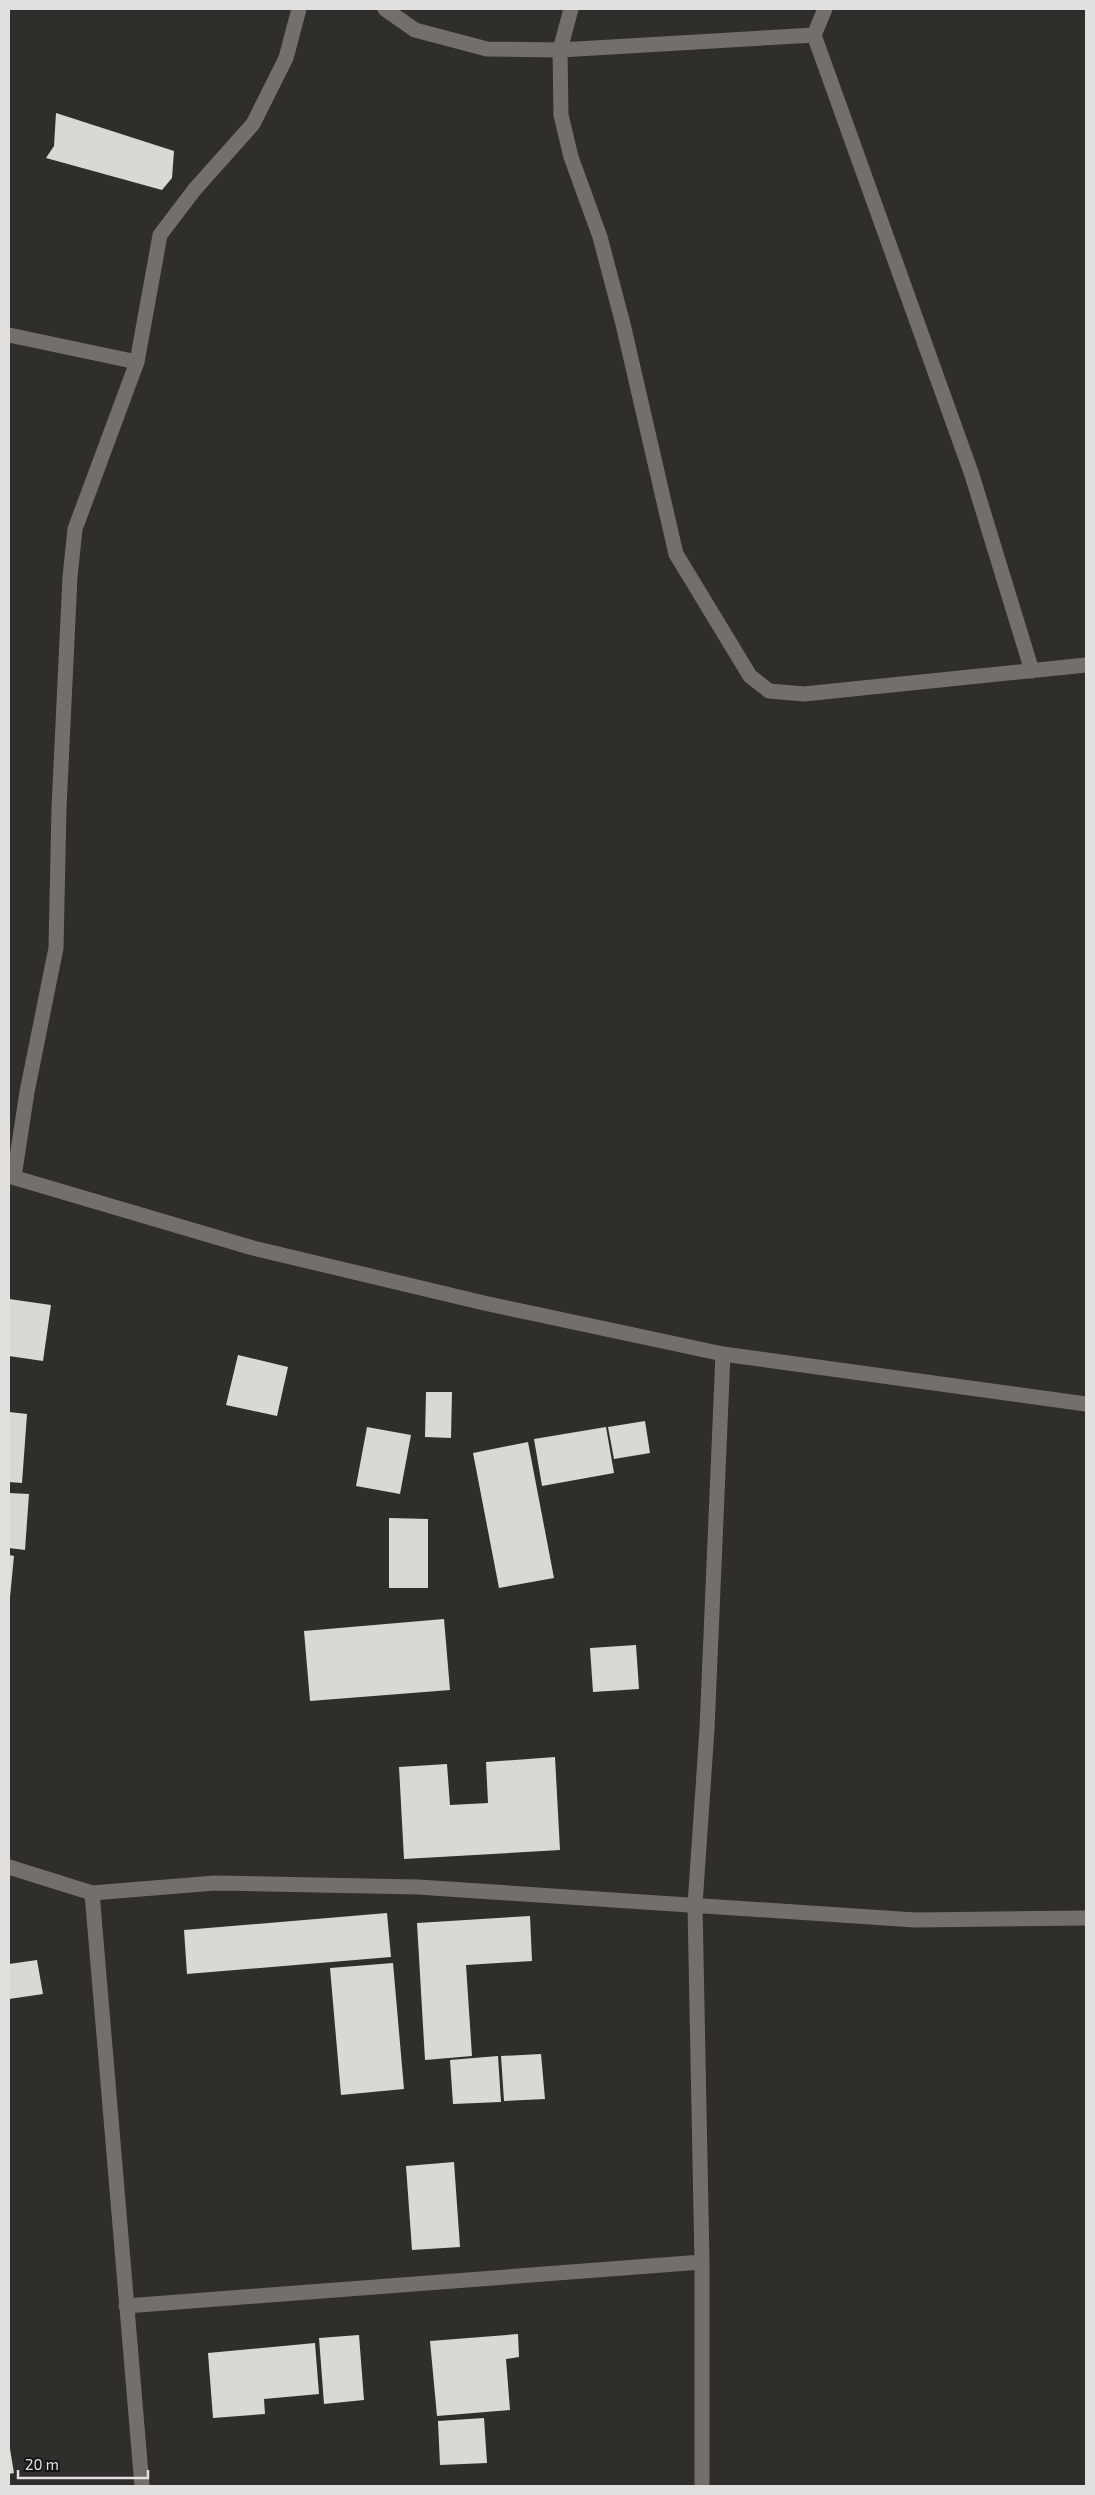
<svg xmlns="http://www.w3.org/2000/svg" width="1095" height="2495" font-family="'Exo 2',sans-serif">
<rect width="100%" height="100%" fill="#302e2a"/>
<!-- building -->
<path fill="#dad8d3" d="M56 113 174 151 172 178 162 190 46 158 54 146Z
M9 1299 51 1305 43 1361 9 1356Z
M238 1355 288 1367 277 1416 226 1405Z
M426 1392H452L451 1438 425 1437Z
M9 1412 27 1414 22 1483 9 1482Z
M645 1421 650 1453 614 1459 608 1427Z
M367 1427 411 1435 400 1494 356 1486Z
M606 1427 614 1473 542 1486 534 1439Z
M528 1442 554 1578 499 1588 473 1453Z
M9 1493 29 1494 25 1550 9 1548Z
M389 1518 428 1519V1588H389Z
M9 1555 14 1556 10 1597 9 1596Z
M444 1619 450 1690 310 1701 304 1631Z
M636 1645 639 1689 593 1692 590 1648Z
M555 1757 560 1850 404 1859 399 1767 447 1764 450 1805 488 1803 486 1762Z
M387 1913 391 1957 187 1974 184 1930Z
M530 1916 532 1961 466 1965 472 2056 425 2060 417 1923Z
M37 1960 43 1994 9 1999V1964Z
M393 1963 404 2089 341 2095 330 1968Z
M541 2054 545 2099 504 2101 501 2056Z
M498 2056 501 2102 453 2104 450 2060Z
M454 2162 460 2247 412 2250 406 2166Z
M518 2334 519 2357 506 2359 510 2410 437 2416 430 2341Z
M359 2335 364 2400 324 2404 319 2338Z
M315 2343 319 2394 264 2399 265 2414 213 2418 208 2353Z
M484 2418 487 2463 440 2465 438 2421Z
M9 2443 14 2473 9 2474Z"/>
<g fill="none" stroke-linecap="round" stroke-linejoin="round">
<!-- minor -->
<path stroke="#73706c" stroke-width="15" d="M385 9 415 30 487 49 560 50 814 35
M571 9 560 50 561 115 571 157 600 237 623 324 676 554 750 676 769 691 804 694 1086 665
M825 9 814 35 972 475 1032 671
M9 335 137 362
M9 1176 253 1248 484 1303 723 1354 1086 1404
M14 1177 27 1092 56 948 59 808 70 577 75 529 137 362 160 235 195 189 253 124 286 58 299 9
M9 1867 92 1893 215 1883 418 1887 915 1920 1086 1918
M92 1893 142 2486
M126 2306 702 2262
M702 2486V2262L695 1905 707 1729 723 1354"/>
</g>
<!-- border -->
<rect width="1095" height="2495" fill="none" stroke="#e2e0de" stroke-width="20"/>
<!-- scale -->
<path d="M18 2470v8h130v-8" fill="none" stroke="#e2e0de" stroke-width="2.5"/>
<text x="25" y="2470" font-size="15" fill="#e2e0de" stroke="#171615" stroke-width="4" paint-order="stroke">20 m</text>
</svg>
